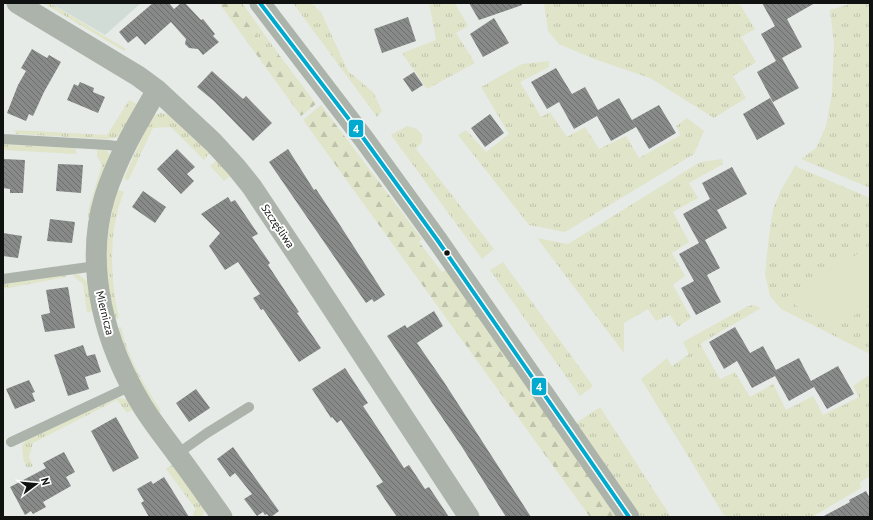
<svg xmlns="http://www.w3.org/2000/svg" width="873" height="520" font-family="'PT Sans',sans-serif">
<defs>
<pattern id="grass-tufts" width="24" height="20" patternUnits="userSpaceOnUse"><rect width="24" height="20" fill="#e0e4c9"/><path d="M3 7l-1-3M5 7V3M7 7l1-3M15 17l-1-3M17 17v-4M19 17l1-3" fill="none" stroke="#bfc3ac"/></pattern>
<pattern id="forest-firs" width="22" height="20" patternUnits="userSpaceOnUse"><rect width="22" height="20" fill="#e0e4c9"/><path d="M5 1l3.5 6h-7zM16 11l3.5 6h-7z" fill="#bfc3ac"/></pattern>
<pattern id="building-back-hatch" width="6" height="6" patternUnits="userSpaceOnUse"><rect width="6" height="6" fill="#878a89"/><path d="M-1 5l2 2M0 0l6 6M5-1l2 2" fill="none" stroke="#6d6f6f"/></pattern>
</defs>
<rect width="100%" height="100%" fill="#e6ebe8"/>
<!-- built -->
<path fill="#d2dcd6" d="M50 3H141L105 35Z"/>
<!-- grass -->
<path fill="url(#grass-tufts)" d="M43 3H50L126 49 124 51Z
M233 3H242L280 56H271Z
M293 3H311L321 12 348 71 373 92 382 111 377 117Z
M429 3H455L468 26 456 33 475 63 427 89 402 53 436 40Z
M544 3H739L755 29 741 37 756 62 733 76 746 98 714 118 650 78 594 59 559 44 548 31Z
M853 3H870V188L801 159 816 148 826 126 832 94 834 44 830 10Z
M549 61V67L520 82 541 117 550 112 567 137 585 127 599 149 626 136 639 158 681 135 676 126 687 118 704 131 694 154 565 232 529 225 458 135 466 130 486 152 509 134 481 87 522 64Z
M129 100 137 104 120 136 115 138 105 139 16 134 15 130 107 135Z
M167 111 211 151 204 160 171 127 153 128 128 181 124 178 149 122 154 115 161 113 166 114Z
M407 126 417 129 422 135V142L416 149 494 249 482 259 391 135Z
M3 144 75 148 77 154 3 150Z
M97 148 106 149 112 158 91 218H88L89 207 102 165 97 156Z
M218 159 232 175 224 181 210 166Z
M722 159 723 164 689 183 698 198 673 212 689 242 672 253 685 276 673 285 691 318 678 327 670 315 656 321 648 309 624 323V353L537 238 568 244 700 162Z
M795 166 870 198V354L781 309 770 296 765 274 768 244 773 209 781 190Z
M118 190 124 192C108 230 110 279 119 318L115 319C112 306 107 293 106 279 104 250 109 219 118 190Z
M503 262 593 386 580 396 490 270Z
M74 274H78L89 283 92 311 87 313 83 284 73 276Z
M65 275 66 277 3 289V284Z
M753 305 761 308 700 344 720 379 735 372 750 397 773 384 786 410 813 396 823 415 859 397 853 386 869 375H870V476L860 482 861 488 812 517H725L641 379 667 358 672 366 689 354 683 342 746 307Z
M121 327C128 358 144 385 161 411L158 414C140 387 129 357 118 328Z
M118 398 131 400 134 407 132 410 127 413 117 400 33 443 29 457 33 466 27 468 23 458 22 445 26 440Z
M600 407 671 517H641L576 423Z
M173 464 205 510 202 517H193L195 508 166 469Z"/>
<!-- forest -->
<path fill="url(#forest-firs)" d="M219 3H233L271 56H280L316 104 301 116Z
M321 105 422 239 419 242 442 272 446 270 617 517H590L303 120Z"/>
<!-- park -->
<path fill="#e0e4c9" d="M869 247 870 249V305L834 329 784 298Z"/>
<!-- building -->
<path fill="url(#building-back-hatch)" d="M153 3H169L174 9 181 3H185L201 20 203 19 215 34 213 36 219 42 203 55 198 49 189 48 185 44 186 39 171 22 145 45 137 36 128 43 119 32Z
M469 3H522V5L479 20Z
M762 3H815L787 19 802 47 782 58 799 88 773 102 757 72 776 61 761 34 775 26Z
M408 17 416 41 382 53 374 29Z
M494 18 509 43 483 57 470 34Z
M32 49 47 58 49 55 61 62 44 92 33 116 29 114 26 121 7 113 18 85 26 71 21 68Z
M556 68 572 94 585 87 598 110 619 98 636 127 611 141 597 116 574 129 559 102 547 109 531 82Z
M212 71 243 99 246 96 272 123 253 141 214 101 197 87Z
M414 72 423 85 412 92 403 79Z
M80 82 94 88 93 92 105 97 98 113 67 100 74 84 78 86Z
M770 98 785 124 757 140 743 114Z
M659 105 676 133 649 149 632 120Z
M490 114 504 133 485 147 471 128Z
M177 149 195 167 187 174 194 181 181 194 157 169Z
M288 149 314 190 316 189 336 219 385 295 374 302 372 299 366 303 269 162Z
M3 159 25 160 23 193H10V189L3 188Z
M58 164 83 165 81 193 56 191Z
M732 167 747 194 717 210 727 228 705 240 720 268 707 275 721 302 696 315 681 288 694 281 679 254 699 243 683 214 710 199 702 183Z
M143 191 166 207 155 223 132 207Z
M228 197 231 202 235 200 258 234 252 237 270 263 268 265 299 312 297 313 321 348 299 362 263 309 261 310 253 298 260 294 238 262 225 270 209 246 220 233 201 214Z
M50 219 75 222 72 243 47 241Z
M3 233 22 236 18 258 3 256Z
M68 287 75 328 45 332 41 315 50 313 46 290Z
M434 311 443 326 417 343 444 382 531 517H506L462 447 387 336 405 325 407 328Z
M735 327 750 353 763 346 776 370 799 358 811 381 838 366 854 394 827 409 814 387 789 401 775 376 752 388 737 361 724 369 709 342Z
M83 345 87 356 95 354 101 372 85 377 89 389 68 396 54 355Z
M345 368 368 403 363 406 404 468 409 465 425 489 429 487 449 517H397L388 504 376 486 383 482 341 420 337 423 332 417 331 418 312 389Z
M29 380 35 392 32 393 35 401 15 409 6 389Z
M196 389 210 408 189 422 176 403Z
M116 417 139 458 113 472 91 431Z
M233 447 279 511 271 517H269L267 514 265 515 263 512 257 516 244 499 252 494 235 473 230 477 217 459Z
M64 452 75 472 66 477 71 486 43 502 46 507 33 514 31 511 25 515 10 487 46 468 43 463Z
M164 477 189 517H149L141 503 144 501 137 489 151 481 153 484Z
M866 491 870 498V517H822L850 502 849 500Z"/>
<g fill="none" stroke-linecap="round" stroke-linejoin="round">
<!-- lane -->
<path stroke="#abb3aa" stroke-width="10" d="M3 139 108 145 116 146 124 151
M3 279 96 266
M11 442 131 386
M177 454 207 433 249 407"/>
<!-- street -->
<path stroke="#abb3aa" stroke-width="21" d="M17 3 138 76 157 90 213 142 236 167 252 187 300 259 469 517
M260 3 364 139 438 241 629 517
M157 90C137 124 117 158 105 196 83 267 105 345 143 407 153 423 165 438 176 453 192 474 207 496 222 517"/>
<!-- bus-1 casing -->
<g stroke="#fff" stroke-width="7">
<path id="bus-1" d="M260 3 364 139 438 241 629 517"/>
</g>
<!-- bus-1 -->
<use href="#bus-1" stroke="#00a9ce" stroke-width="4"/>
</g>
<!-- markers -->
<circle fill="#101211" stroke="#fff" stroke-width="1.5" cx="447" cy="253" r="3.5"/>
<g text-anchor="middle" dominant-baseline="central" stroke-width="4" stroke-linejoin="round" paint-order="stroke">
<!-- street labels -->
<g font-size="11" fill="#101211" stroke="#fff">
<text transform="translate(278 226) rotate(56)">Szczęśliwa</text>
<text transform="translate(105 313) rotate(76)">Miernicza</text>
</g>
</g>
<g stroke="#fff" stroke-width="1.5">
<rect x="348" y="119" width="16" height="19" rx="4" fill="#00a9ce"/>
<rect x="531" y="377" width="16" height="19" rx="4" fill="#00a9ce"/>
</g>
<g font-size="11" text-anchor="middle" font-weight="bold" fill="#fff">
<text x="356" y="133">4</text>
<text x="539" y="391">4</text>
</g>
<!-- border -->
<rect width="873" height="520" fill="none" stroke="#101211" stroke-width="8"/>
<!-- north arrow -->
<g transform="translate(36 484) rotate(74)" stroke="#ffffff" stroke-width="3" paint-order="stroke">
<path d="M0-3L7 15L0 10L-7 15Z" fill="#101211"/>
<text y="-6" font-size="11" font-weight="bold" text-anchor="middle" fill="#101211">N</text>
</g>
</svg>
